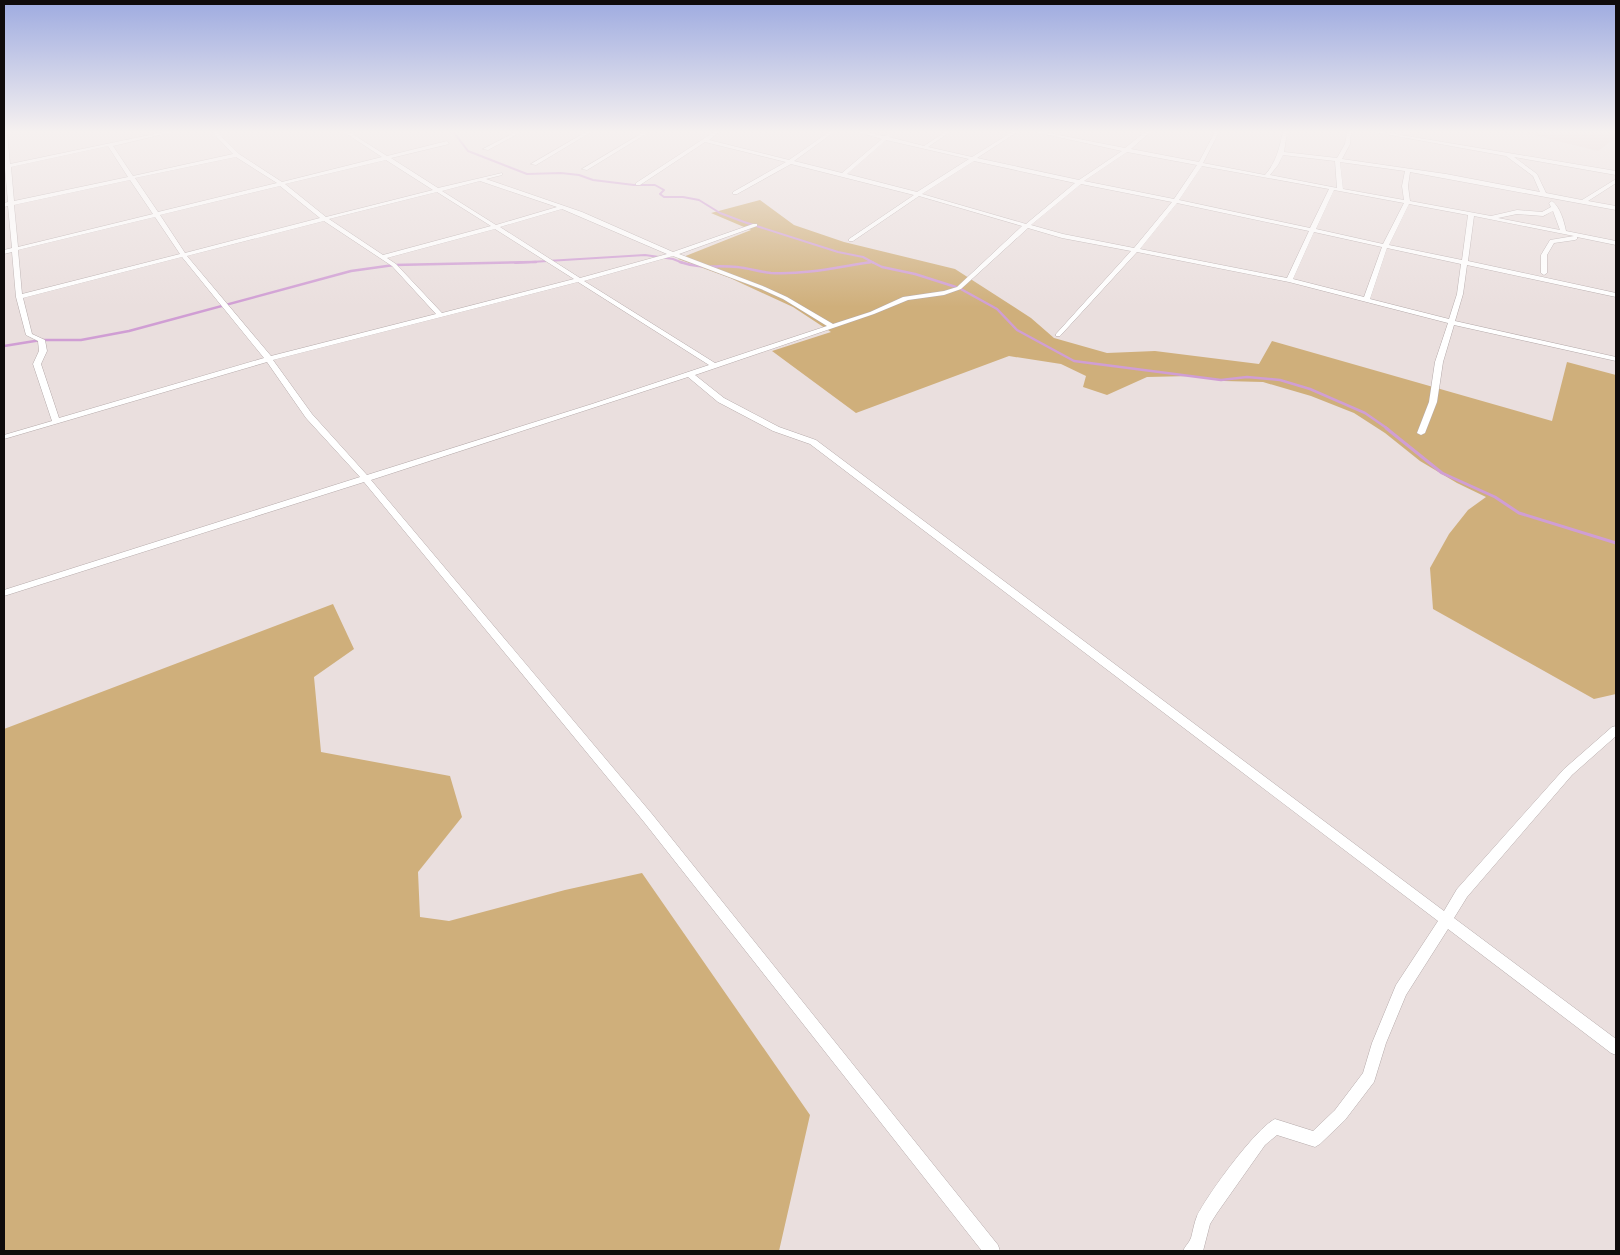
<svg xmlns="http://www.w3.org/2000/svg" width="1620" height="1255" font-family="'Archivo Narrow',sans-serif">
<rect width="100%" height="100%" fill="#eadfde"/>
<!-- built -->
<path fill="#e4d0ce" d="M1521 132H1616V138L1598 151Z"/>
<!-- green -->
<path fill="#cfaf7b" d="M760 200 794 225 844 242 955 269 1031 318 1054 338 1107 353 1155 351 1259 364 1272 341 1552 421 1567 362 1616 375V694L1594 699 1433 609 1430 568 1449 534 1468 510 1486 497 1457 483 1420 461 1385 433 1354 413 1311 396 1263 382 1224 381 1191 376 1147 377 1107 395 1083 387 1086 376 1061 364 1009 356 856 413 772 351 831 332 793 307 730 278 678 259 751 230 711 213Z
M333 604 354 649 314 677 321 752 450 776 462 817 418 872 420 917 449 921 565 890 642 873 810 1115 779 1251H4V729Z"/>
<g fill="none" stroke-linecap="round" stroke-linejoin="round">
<!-- stream-far2 -->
<path stroke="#d09ed4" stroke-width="2" d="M450 132 455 134 468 151 527 174 561 173 579 175 593 180 634 185H655L664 190 660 194 664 197H683L699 200 720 213 744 222 838 252 863 257 874 263
M515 263 645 255 673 259 683 263
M866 263 871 262"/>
<!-- stream-far1 -->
<path stroke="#d09ed4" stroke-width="2.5" d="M680 262C700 269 717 265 737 267 748 268 760 272 771 273 805 275 838 267 871 262
M872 262 882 267 915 274 959 288 997 309 1017 330 1074 361 1221 380 1247 377 1280 380 1310 389 1365 413 1388 429
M4 346 41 340H81L129 331 351 271 394 265 536 262"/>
<!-- stream -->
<path stroke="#d09ed4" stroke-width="3" d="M1386 428 1442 473 1495 497 1519 513 1616 543"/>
<!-- minor casing -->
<g stroke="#b5aaaa" stroke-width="1">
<path id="minor" d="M4 132H7L10 164 164 132H172L113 146 133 176 233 154 212 132H217L239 154 282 182 382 157 344 132H349L387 156 447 141 449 144 391 158 438 188 502 173V175L486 179 582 212 673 252 753 224H757V226L679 254 765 287 787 297 833 324 870 312 903 297 944 291 957 287 1022 226 919 196 853 241H849V239L914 195 791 164 737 194H733V192L786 162 705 142 640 185H636V183L714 132H719L709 140 789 160 829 132H834L794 161 842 173 882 139 858 132H865L884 136 889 134 891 135 889 137 924 146 945 132H950L928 147 972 157 1012 132H1017L977 158 1079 180 1122 151 1035 132H1043L1125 148 1145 132H1150L1131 149 1199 162 1215 132H1219L1203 163 1265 175C1277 161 1279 148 1283 132H1287L1284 152 1337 158 1345 144 1347 132H1351L1350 144 1342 159 1446 174 1540 192 1533 176 1506 156 1374 132H1383L1616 171V175L1514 157 1537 174 1546 193 1582 200 1616 179V183L1588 201 1616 206V210L1410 172 1408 186 1410 201 1491 216 1517 210 1542 212 1551 207 1549 203 1552 201C1560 207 1564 221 1566 231L1616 241V245L1577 237V239L1575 240 1554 243 1547 255V273L1544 275 1541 273V255L1550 240 1574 236 1474 216 1468 261 1616 293V297L1467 265 1463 294 1455 321 1616 357V361L1454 325 1443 362 1437 402 1425 433 1421 435 1417 433 1429 402 1435 362 1448 323 1289 282 1137 252 1060 336H1056V334L1131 251 1062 238 1028 228 961 289 944 295 908 300 874 314 695 375 724 398 779 427 816 440 1444 911 1457 889 1564 769 1612 727 1616 726V736L1572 775 1467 897 1454 918 1616 1039V1055L1611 1053 1448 929 1406 995 1386 1043 1374 1082 1345 1120 1320 1144 1315 1147 1277 1135 1265 1145 1217 1213 1210 1224 1203 1251H1183C1185 1246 1189 1243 1191 1238 1193 1231 1194 1223 1197 1216 1207 1195 1256 1128 1275 1119L1313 1131 1335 1110 1363 1073 1372 1043 1396 985 1438 921 810 444 773 431 718 402 688 377 371 480 652 814 998 1245 1000 1251H982L644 822 364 482 4 596V590L360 477 306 418 267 362 4 439V435L52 421 33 364 39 351 38 341 26 335 16 297 12 252 4 254V250L12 248 8 206 4 207V203L8 202 5 168 4 169 5 165ZM886 140 969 159 917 192 847 174ZM108 146 128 177 14 201 11 167ZM1127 152 1197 165 1174 199 1084 181ZM1283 155 1335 161 1337 188 1270 175 1278 165ZM236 157 277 183 158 212 135 178ZM386 160 433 190 326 217 285 184ZM974 161 1075 183 1026 224 922 194ZM1340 162 1405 171 1402 186 1404 200 1343 189ZM1202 166 1329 189 1310 228 1179 200ZM130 180 153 214 18 247 14 205ZM480 181 557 207 496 225 442 191ZM1081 184 1172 202 1134 248 1063 234 1031 225ZM280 186 320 218 185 253 160 215ZM1334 190 1404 203 1383 244 1316 229ZM437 192 491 226 383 255 329 219ZM1177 203 1309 231 1287 278 1140 249ZM1409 204 1468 215 1462 260 1389 245ZM562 209 667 254 580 278 500 227ZM1553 211 1560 230 1498 218 1517 214 1543 216ZM155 217 180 254 22 294 18 250ZM324 221 392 266 436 314 271 356 187 256ZM495 229 574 279 442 313 396 264 387 258ZM1314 232 1382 247 1364 297 1293 279ZM1387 248 1461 264 1457 294 1449 319 1370 299ZM673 256 761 289 783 299 827 326 715 363 584 281ZM182 257 264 358 59 418 41 364 47 351 45 340 32 334 23 298ZM578 282 709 365 592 404 367 475 312 414 273 360Z
M516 132H521L488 150 483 149Z
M586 132H591L536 165 531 164Z
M644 132H649L587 170 582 169Z"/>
</g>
<!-- minor -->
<use href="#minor" fill="#fff" fill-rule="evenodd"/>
</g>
<!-- sky -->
<linearGradient id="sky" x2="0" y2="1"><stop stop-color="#9eabe0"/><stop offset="0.43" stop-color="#f6f1f0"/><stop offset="1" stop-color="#f6f1f0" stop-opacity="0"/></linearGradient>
<rect width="1620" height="307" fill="url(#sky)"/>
<!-- border -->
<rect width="1620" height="1255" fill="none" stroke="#0f0b0b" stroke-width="10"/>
</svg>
